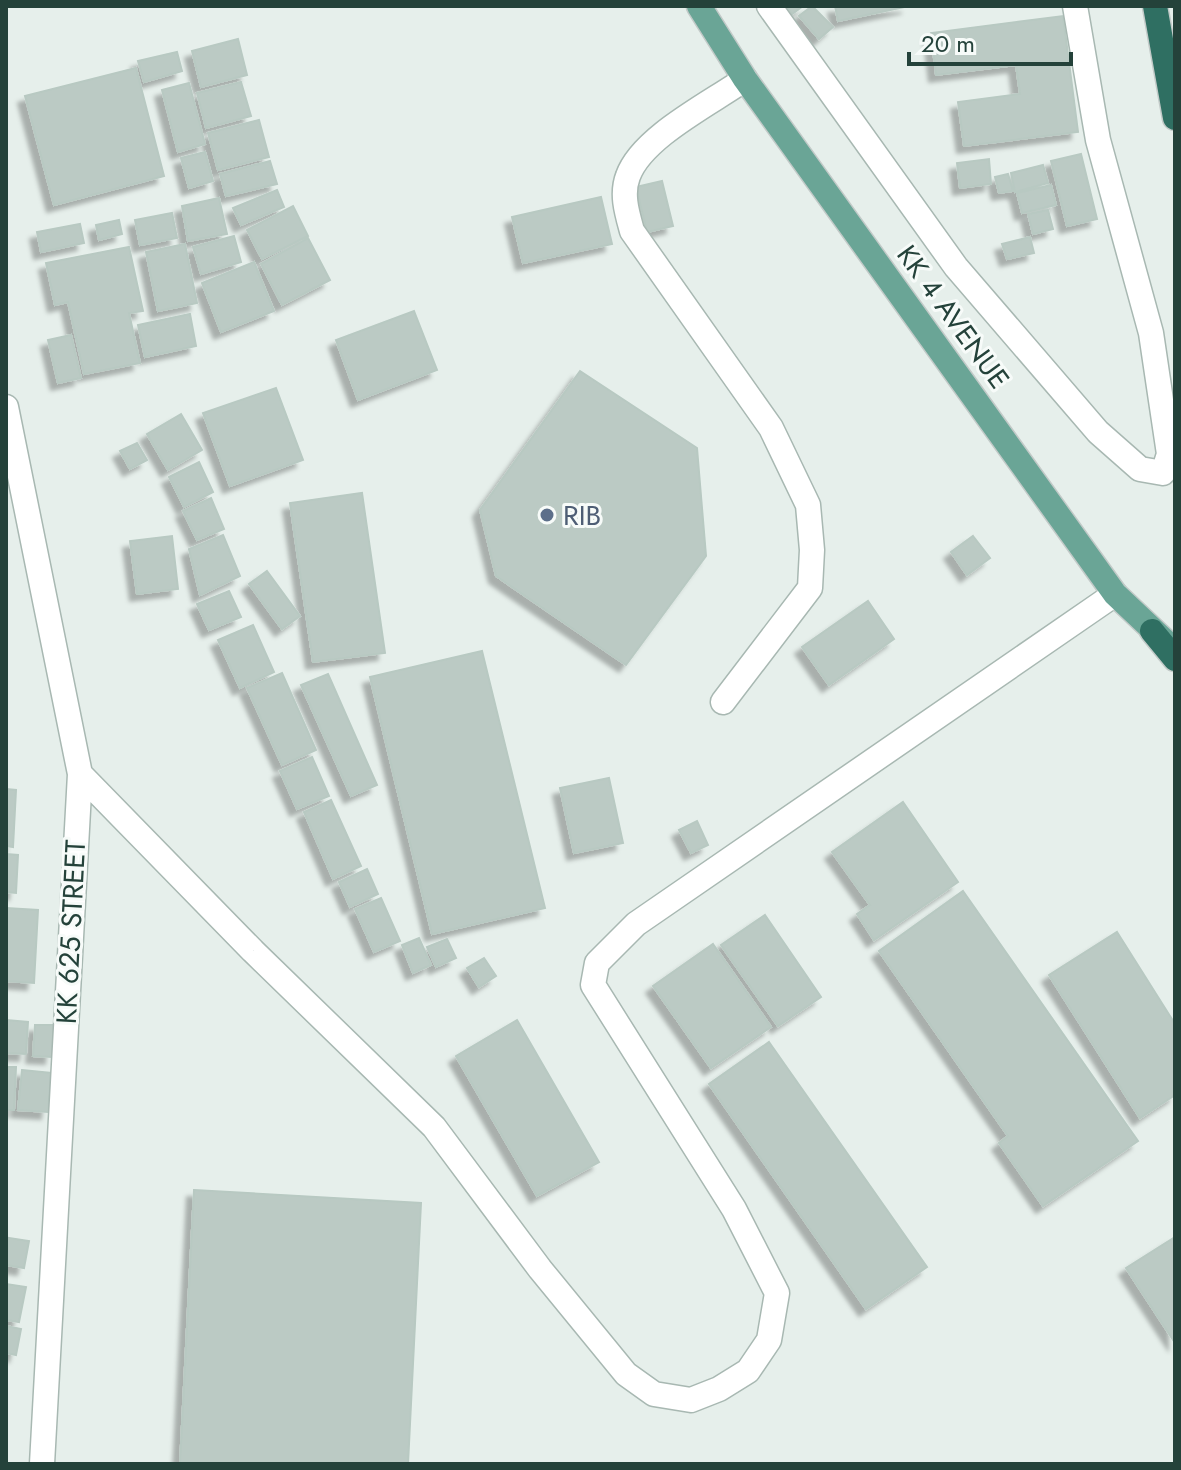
<svg xmlns="http://www.w3.org/2000/svg" width="1181" height="1470" font-family="Jost,sans-serif">
<defs>
<filter id="shadow"><feDropShadow dx="-7" dy="7" stdDeviation="2" flood-color="#0004"/></filter>
</defs>
<rect width="100%" height="100%" fill="#e6efeb"/>
<!-- building -->
<path fill="#bbcac4" stroke="#b8c9c2" stroke-width="2" filter="url(#shadow)" d="M786 6H803L792 14Z
M812 6 833 27 819 39 799 16Z
M835 6H909L838 21Z
M1063 16 1078 132 964 146 958 102 1020 94 1016 65 936 75 931 33Z
M238 39 247 75 201 87 192 51Z
M177 52 182 71 144 82 138 61Z
M136 68 164 176 54 205 25 96Z
M241 82 251 116 206 128 197 93Z
M189 83 205 144 178 152 162 90Z
M259 120 269 157 218 170 208 133Z
M205 152 213 181 189 188 181 158Z
M1081 154 1097 219 1067 226 1051 161Z
M989 159 991 184 960 188 957 163Z
M270 161 277 184 226 196 220 174Z
M1043 165 1048 183 1015 192 1011 173Z
M1008 174 1013 191 999 193 995 177Z
M662 181 673 226 647 232 636 187Z
M1051 185 1056 205 1022 213 1017 193Z
M277 190 284 207 241 225 233 208Z
M601 197 612 244 523 263 512 217Z
M219 198 227 234 188 241 182 206Z
M293 206 308 236 262 259 247 230Z
M1048 210 1053 229 1033 234 1028 214Z
M172 213 177 238 140 245 135 220Z
M119 220 122 234 99 240 96 225Z
M80 224 84 243 41 252 37 232Z
M234 236 241 262 201 274 193 247Z
M1030 237 1034 253 1007 259 1002 244Z
M308 238 330 280 282 305 261 264Z
M185 244 197 303 158 311 146 252Z
M129 247 143 311 129 313 140 363 84 374 68 302 55 305 46 263Z
M254 262 274 311 221 332 202 283Z
M414 311 437 370 358 400 336 340Z
M190 314 196 346 145 357 138 325Z
M71 335 81 378 58 383 48 340Z
M580 371 697 448 706 556 626 665 496 576 480 510Z
M276 388 303 460 230 486 203 413Z
M181 414 202 450 168 470 147 434Z
M137 443 147 460 130 469 120 451Z
M199 462 213 492 184 507 169 477Z
M362 493 385 653 313 662 290 503Z
M211 498 224 529 197 540 183 511Z
M223 535 240 576 200 595 189 549Z
M172 536 178 589 137 594 130 541Z
M973 536 990 558 967 575 951 552Z
M267 571 300 616 282 629 249 584Z
M229 591 241 617 209 630 197 604Z
M868 601 894 639 829 685 802 647Z
M253 625 274 672 240 688 218 640Z
M482 651 545 908 432 934 370 677Z
M282 673 316 750 282 765 247 688Z
M328 674 377 785 351 796 301 685Z
M312 757 329 796 297 809 280 771Z
M609 778 623 843 574 853 560 788Z
M6 789 16 790 13 847 6 846Z
M331 800 361 866 333 879 304 812Z
M903 802 958 882 874 940 857 914 870 905 832 852Z
M697 821 708 845 691 853 679 830Z
M6 854 18 855 16 893 6 892Z
M367 869 378 894 350 907 339 882Z
M963 891 1138 1141 1043 1206 999 1143 1008 1136 879 951Z
M381 898 400 941 374 952 355 909Z
M6 908 38 910 34 983 6 981Z
M765 915 821 997 778 1026 721 945Z
M1117 932 1175 1024V1095L1140 1118 1049 975Z
M419 938 431 965 413 973 402 945Z
M447 939 456 958 436 967 427 947Z
M713 944 771 1027 711 1068 653 986Z
M484 958 496 976 479 987 467 968Z
M6 1020 28 1022 26 1054 6 1053Z
M517 1020 599 1162 537 1196 456 1056Z
M35 1025H54L52 1057 33 1056Z
M769 1042 927 1267 866 1309 709 1084Z
M6 1067H16L14 1110H6Z
M22 1070 51 1073 48 1112 18 1110Z
M194 1190 421 1203 408 1464H180Z
M1175 1237V1343L1126 1268Z
M9 1238 29 1241 24 1268 6 1265Z
M6 1284 26 1287 19 1322 6 1320Z
M6 1326 21 1329 16 1355 6 1353Z"/>
<g fill="none" stroke-linecap="round" stroke-linejoin="round">
<!-- minor casing -->
<g stroke="#a8b8b2" stroke-width="27">
<path id="minor" d="M769 6 956 267 1098 432 1140 469 1163 473 1169 454 1151 333 1098 140 1075 6
M6 407 80 774 42 1464
M723 702 810 588 812 550 808 505 771 428 632 231C627 213 621 194 628 176 642 137 711 103 745 79
M80 774 253 951 434 1127 540 1269 626 1374 654 1394 691 1400 719 1389 748 1371 769 1340 777 1293 734 1209 593 985 597 963 636 924 1115 594"/>
</g>
<!-- major casing -->
<g stroke="#c2cac8" stroke-width="27">
<path id="major" d="M699 6 745 79 1115 594 1168 644"/>
</g>
<!-- highway casing -->
<g stroke="#c2cac8" stroke-width="27">
<path id="highway" d="M1155 6 1175 118
M1152 631 1175 659"/>
</g>
<!-- minor -->
<use href="#minor" stroke="#fff" stroke-width="24"/>
<!-- major -->
<use href="#major" stroke="#6aa596" stroke-width="24"/>
<!-- highway -->
<use href="#highway" stroke="#2f6f62" stroke-width="24"/>
</g>
<!-- markers -->
<circle fill="#5c6f8a" stroke="#f7fbf9" stroke-width="3" cx="547" cy="515" r="8"/>
<g text-anchor="middle" dominant-baseline="central" stroke-width="6" stroke-linejoin="round" paint-order="stroke">
<!-- street labels -->
<g font-size="28" fill="#24423a" stroke="#f7fbf9">
<text transform="translate(953 317) rotate(54)">KK 4 AVENUE</text>
<text transform="translate(71 932) rotate(-87)">KK 625 STREET</text>
</g>
<!-- service labels -->
<g font-size="28" fill="#4e5e75" stroke="#f7fbf9" text-anchor="start">
<text x="563" y="515">RIB</text>
</g>
</g>
<!-- border -->
<rect width="1181" height="1470" fill="none" stroke="#24423a" stroke-width="16"/>
<!-- scale -->
<path d="M909 52v12h162v-12" fill="none" stroke="#24423a" stroke-width="4"/>
<text x="921" y="52" font-size="24" fill="#24423a" stroke="#f7fbf9" stroke-width="6" paint-order="stroke">20 m</text>
</svg>
